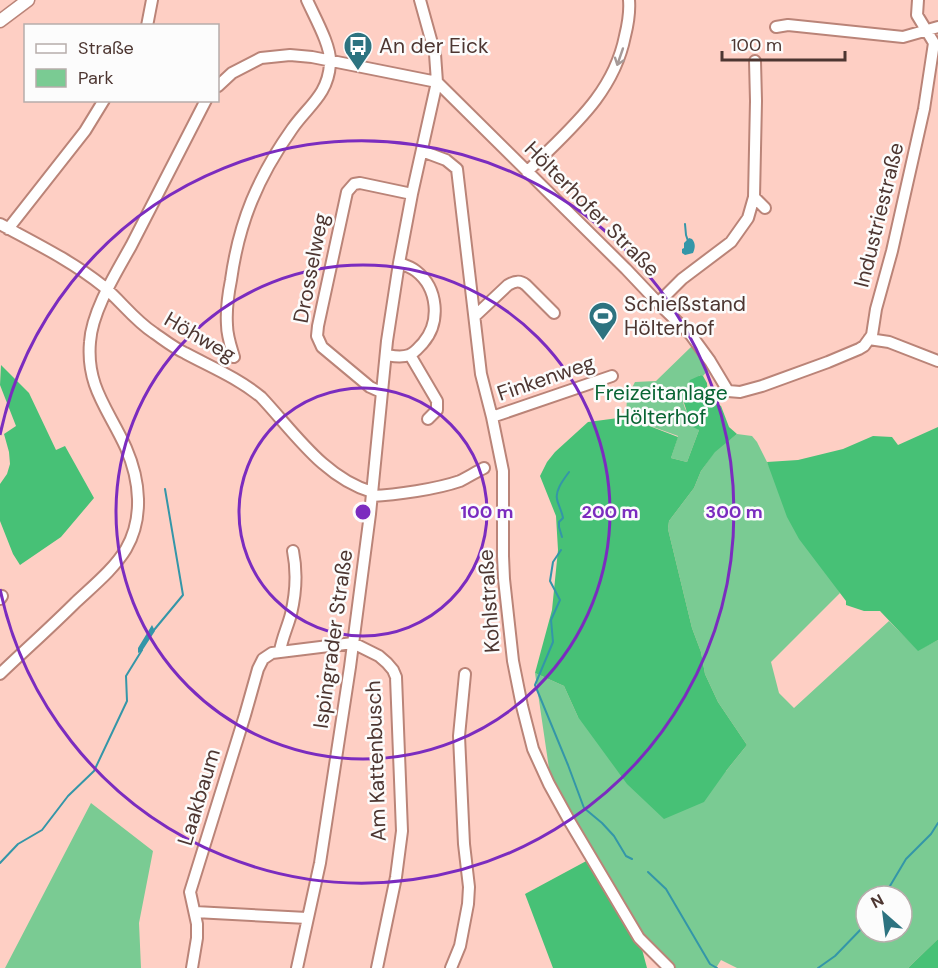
<svg xmlns="http://www.w3.org/2000/svg" width="938" height="968" font-family="'DM Sans',sans-serif">
<rect width="100%" height="100%" fill="#fecfc4"/>
<!-- green -->
<path fill="#7acb93" fill-rule="evenodd" d="M692 346 708 370 703 376 700 375C696 381 688 388 684 394 679 405 693 421 699 430L687 462 671 458 678 436 626 417 627 397 635 382 656 381Z
M737 434 752 436 757 442 773 474 840 593 771 662 779 693 794 708 889 621 918 650 938 640V939L908 968H737L721 960 716 968H671L640 937 551 782 535 673 564 686 578 717 726 771 747 745 718 702 705 674 701 652 692 628 668 529 669 521 694 488 701 471 715 451ZM866 896H902V932H866Z
M91 803 153 851 139 923 141 968H5Z"/>
<!-- forest -->
<path fill="#47c176" d="M1 365 29 393 56 450 65 446 94 498 61 537 20 565 13 554 0 521V484L7 474 10 464 9 452 4 434 16 426 0 385Z
M701 375 703 376 707 383 708 397 721 406 729 427 737 434 715 452 701 471 694 488 669 521 668 529 692 628 701 652 705 674 718 702 747 745 726 771 704 802 664 819 627 784 578 717 564 686 535 673 552 610 558 550 556 516 540 476 547 462 555 452 588 422 626 417 678 437 671 458 687 462 699 430 687 424 688 415 683 400 690 380Z
M938 427V640L918 651 880 611H864L846 605V601L799 539 787 517 767 462 798 460 843 449 873 436 892 437 898 445Z
M590 859 639 938 647 968H553L525 894Z
M938 939V968H908Z"/>
<!-- water -->
<path fill="#3496a8" d="M689 238 692 239C696 244 695 248 693 253L685 255 682 253V249L684 248V243Z
M152 625 155 631 142 651 138 653V648Z"/>
<g fill="none" stroke-linecap="round" stroke-linejoin="round">
<!-- stream -->
<path stroke="#3496a8" stroke-width="2" d="M685 224 686 235 688 241
M562 537 559 527V522L563 518C562 511 558 505 557 499 555 490 564 479 569 472
M561 550 553 562 550 581 560 600 551 620 553 642 535 685 568 765 584 808 602 823 614 836 626 856 632 859
M154 630 183 595 165 489
M0 863 18 844 42 830 68 796 94 771 127 701 126 676 142 650
M648 872 666 889 710 964 717 968
M884 896 906 859 931 834 938 823
M818 968 835 956 865 925 861 916 866 914"/>
<!-- minor casing -->
<g stroke="#ba8478" stroke-width="14">
<path id="minor" d="M147 26 152 0
M776 27 788 25 903 37 938 27
M437 82 626 269 662 307 691 335 710 361 728 391 740 392 762 386 828 362 859 349 864 346 872 335 876 309 892 251 924 109 934 43 917 15 918 0
M218 86 232 73 261 58 290 55 312 57 437 82
M422 151 446 160 457 169 481 374 492 417 503 471V556L504 579 513 661 522 706 533 749 549 784 570 822 639 938 669 968
M527 172C568 130 613 96 625 36 628 24 630 12 629 0
M754 197 765 208
M0 224C35 243 72 261 103 286 121 301 134 320 154 333 164 340 174 348 185 353 211 367 238 378 261 397 294 432 324 478 372 492
M8 229 85 131 104 100
M658 303 682 279 731 242 748 218 754 197 756 101 755 61
M475 316 508 285C515 281 520 280 526 285L554 313
M869 339 889 342 938 361
M386 355C393 356 401 358 409 355 415 353 419 347 423 343 441 322 438 288 416 271 411 267 405 265 399 263
M410 355 437 401V410L428 419
M234 357C231 347 227 336 227 325 226 310 228 295 231 280 239 222 258 177 292 129 308 106 328 95 330 64 332 47 314 16 307 0
M381 392 370 387 322 347 317 336 318 326 347 192 354 184 360 183 412 194
M492 417 612 376
M372 496C396 495 437 489 460 481 468 477 476 472 484 468
M0 599 2 596
M280 651C282 638 288 626 291 614 296 593 297 571 293 551
M0 674C25 650 51 627 76 602 93 586 114 569 126 549 144 518 140 480 126 448 109 410 86 387 90 342 92 311 116 273 131 246 156 198 181 149 206 100
M195 912 307 918
M192 968 197 938V924L190 892 245 715 258 669 263 659 272 653 353 643 379 656 387 663 393 670 396 677 402 831 396 877 377 968
M297 968 320 863 350 667 370 514 387 341 399 263 412 194 437 82 435 54 420 0
M451 968 460 946 468 904 469 887 464 844 459 736 465 674"/>
</g>
<!-- major casing -->
<g stroke="#ba8478" stroke-width="15">
<path id="major" d="M0 21 28 0"/>
</g>
<!-- minor -->
<use href="#minor" stroke="#fff" stroke-width="10"/>
<!-- major -->
<use href="#major" stroke="#fff" stroke-width="12"/>
</g>
<!-- one-way arrows -->
<defs><path id="oneway-shaft" d="M-6 0H5M1.5-3L5.5 0L1.5 3" fill="none" stroke-width="1.6" stroke-linecap="round" stroke-linejoin="round" transform="scale(1.5)"/></defs>
<use stroke="#a69a98" href="#oneway-shaft" transform="translate(620 57) rotate(109)"/>
<!-- distance rings -->
<g fill="none" stroke="#7b2cbf" stroke-width="3">
<circle cx="363" cy="512" r="124"/>
<circle cx="363" cy="512" r="247"/>
<path d="M0 435A371 371 0 1 1 0 589"/>
</g>
<!-- icons -->
<defs>
<g id="bus-pin" transform="scale(1.5)"><path d="M0 17L-7.5 6A9.5 9.5 0 1 1 7.5 6Z" fill="#2d7380" stroke="#fcfcfc"/><path d="M-5-6H5V4H4V6H2V4H-2V6H-4V4H-5ZM-3.5-4V0h7V-4ZM-3.5 1.2v1.5H-2V1.2ZM2 1.2v1.5H3.5V1.2Z" fill="#fff"/></g>
<g id="stadium-pin" transform="scale(1.5)"><path d="M0 17L-7.5 6A9.5 9.5 0 1 1 7.5 6Z" fill="#2d7380" stroke="#fcfcfc"/><path d="M0-5a6.5 5 0 1 0 0 10a6.5 5 0 1 0 0-10ZM-3.5-1.8h7v3.6h-7Z" fill="#fff"/></g>
</defs>
<g fill-rule="evenodd">
<use href="#bus-pin" x="358" y="46"/>
<use href="#stadium-pin" x="603" y="316"/>
</g>
<g text-anchor="middle" dominant-baseline="central" stroke-width="5" stroke-linejoin="round" paint-order="stroke">
<!-- poi labels -->
<g font-size="21" fill="#4d3631" stroke="#fcfcfc" text-anchor="start">
<text x="379" y="46">An der Eick</text>
<text x="624" y="304">Schießstand<tspan x="624" dy="24">Hölterhof</tspan></text>
</g>
<!-- street labels -->
<g font-size="21" fill="#4d3631" stroke="#fcfcfc">
<text transform="translate(592 209) rotate(45)">Hölterhofer Straße</text>
<text transform="translate(879 215) rotate(-76)">Industriestraße</text>
<text transform="translate(311 268) rotate(-79)">Drosselweg</text>
<text transform="translate(200 337) rotate(30)">Höhweg</text>
<text transform="translate(546 378) rotate(-19)">Finkenweg</text>
<text transform="translate(489 601) rotate(-94)">Kohlstraße</text>
<text transform="translate(333 639) rotate(-82)">Ispingrader Straße</text>
<text transform="translate(376 761) rotate(-92)">Am Kattenbusch</text>
<text transform="translate(199 797) rotate(-73)">Laakbaum</text>
</g>
<!-- park labels -->
<g font-size="21" fill="#096434" stroke="#fcfcfc">
<text x="661" y="393">Freizeitanlage<tspan x="661" dy="24">Hölterhof</tspan></text>
</g>
</g>
<circle cx="363" cy="512" r="9" fill="#7b2cbf" stroke="#fcfcfc" stroke-width="3"/>
<g font-size="18" text-anchor="middle" font-weight="bold" fill="#7b2cbf" stroke="#fcfcfc" stroke-width="5" stroke-linejoin="round" paint-order="stroke">
<text x="487" y="518">100 m</text>
<text x="610" y="518">200 m</text>
<text x="734" y="518">300 m</text>
</g>
<!-- legend -->
<rect x="24" y="24" width="195" height="78" fill="#fcfcfc" stroke="#b6adab" stroke-width="1.5"/>
<rect x="36" y="44" width="30" height="9" fill="#ffffff" stroke="#b6adab" stroke-width="1.5"/>
<text x="78" y="54" font-size="18" fill="#4d3631">Straße</text>
<rect x="36" y="69" width="30" height="18" fill="#7acb93" stroke="#b6adab" stroke-width="1.5"/>
<text x="78" y="84" font-size="18" fill="#4d3631">Park</text>
<!-- north arrow -->
<g transform="translate(884 914) rotate(332)"><circle r="28" fill="#fcfcfc" stroke="#b6adab" stroke-width="1.5"/>
<path d="M0-4.5L10 22L0 15L-10 22Z" fill="#2d7380"/>
<text y="-9" font-size="16" font-weight="bold" text-anchor="middle" fill="#4d3631">N</text>
</g>
<!-- scale -->
<path d="M722 51v9h123v-9" fill="none" stroke="#4d3631" stroke-width="3"/>
<text x="731" y="51" font-size="18" fill="#4d3631" stroke="#fcfcfc" stroke-width="4.5" paint-order="stroke">100 m</text>
</svg>
